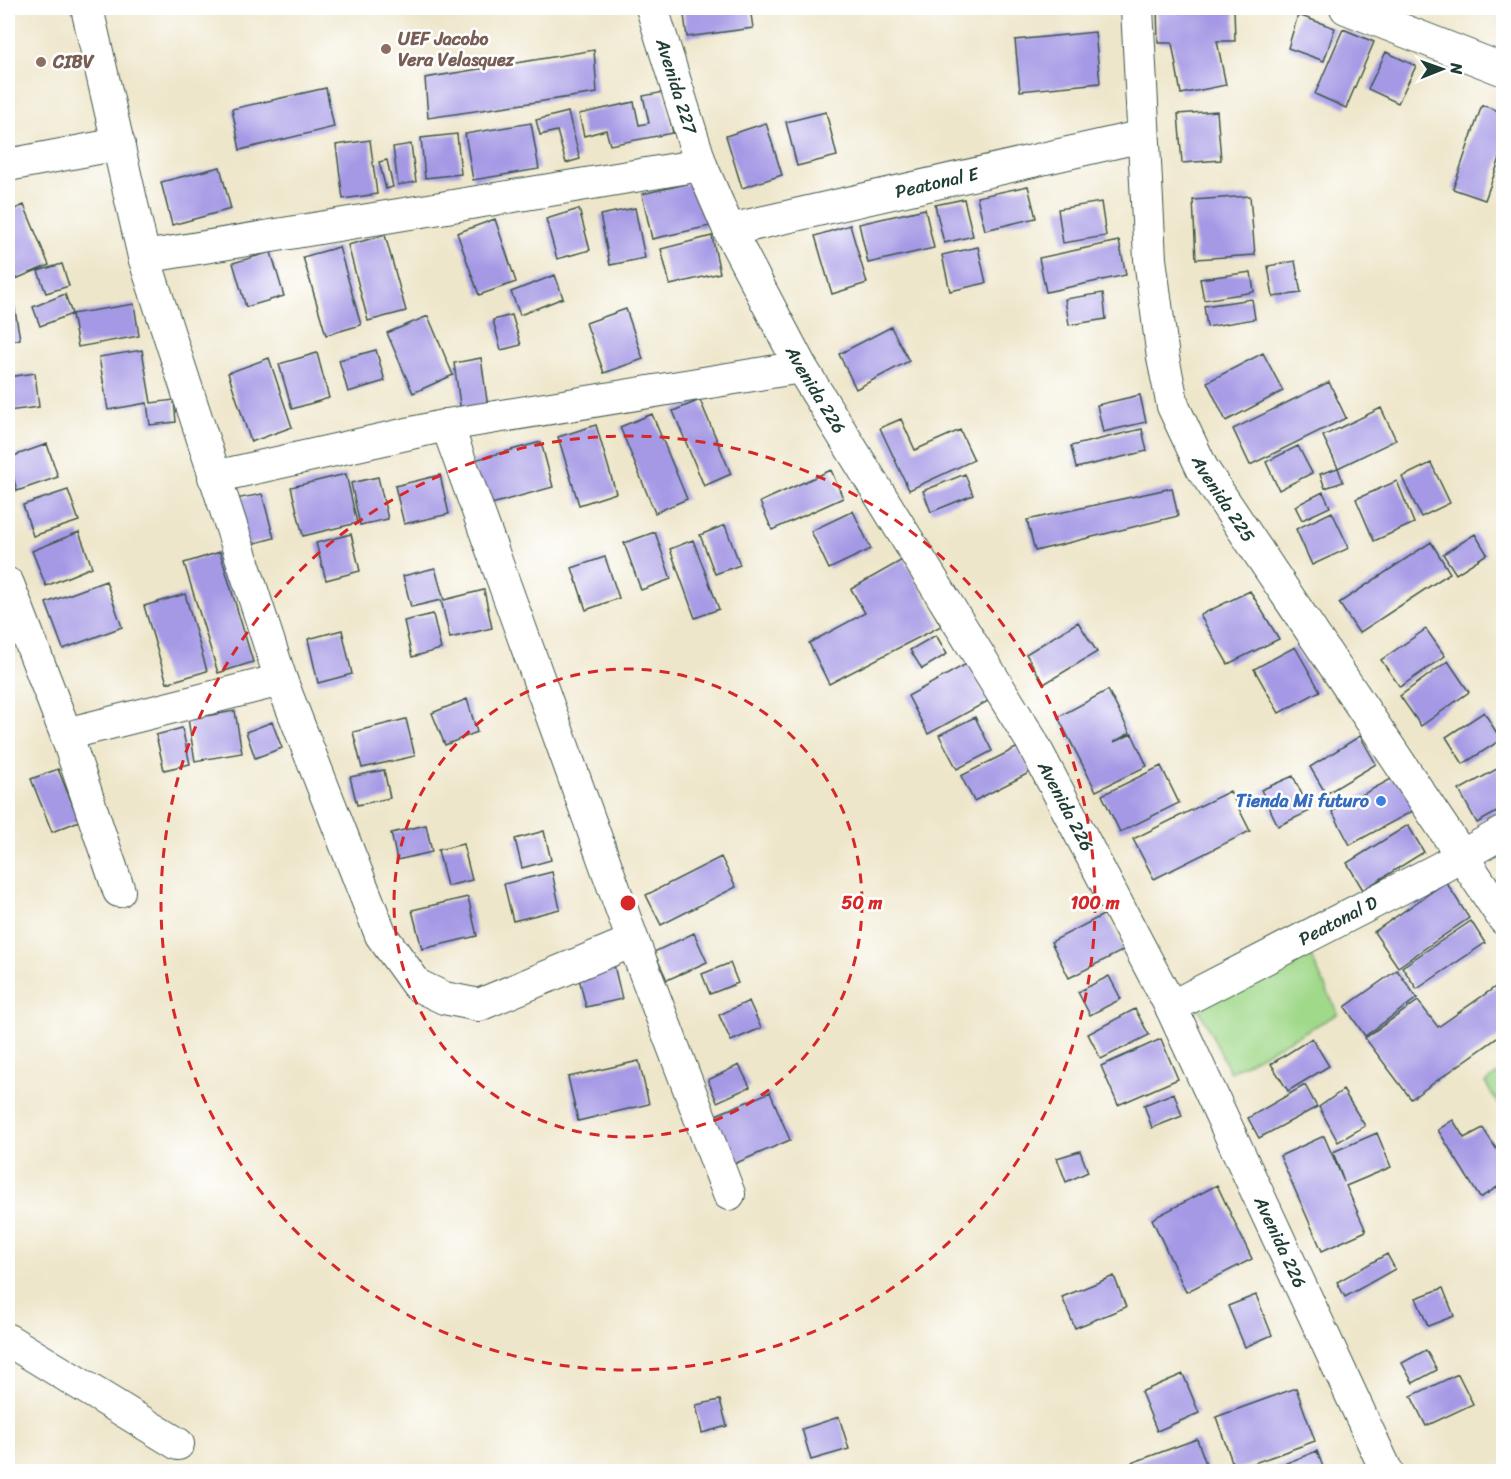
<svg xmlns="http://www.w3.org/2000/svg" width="1511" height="1479" font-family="Sriracha,sans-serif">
<rect width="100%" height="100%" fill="#fff"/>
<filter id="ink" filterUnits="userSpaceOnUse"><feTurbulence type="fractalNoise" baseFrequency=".0167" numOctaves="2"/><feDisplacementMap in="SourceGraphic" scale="12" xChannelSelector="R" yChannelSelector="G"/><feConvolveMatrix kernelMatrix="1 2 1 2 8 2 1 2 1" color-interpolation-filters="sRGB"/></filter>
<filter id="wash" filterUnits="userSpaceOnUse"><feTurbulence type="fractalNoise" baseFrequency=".008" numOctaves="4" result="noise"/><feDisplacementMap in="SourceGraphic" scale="24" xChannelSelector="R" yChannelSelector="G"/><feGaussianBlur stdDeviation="1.35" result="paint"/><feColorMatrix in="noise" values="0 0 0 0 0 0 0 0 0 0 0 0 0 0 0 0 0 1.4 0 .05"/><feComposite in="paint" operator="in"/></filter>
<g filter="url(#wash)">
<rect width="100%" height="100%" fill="#eee6ca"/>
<!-- green -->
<path fill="#a1d98b" stroke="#608b60" stroke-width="1.5" d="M1308 950 1338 1014 1230 1072 1197 1005Z
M1503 1070V1111L1485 1083Z"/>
<g id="blocks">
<!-- building -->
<path fill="#a599e5" d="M683 8H750L753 28 687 37Z
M1157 8H1234L1235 41H1217L1226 85 1181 94 1172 43H1158Z
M1298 15 1335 28 1324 61 1288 48Z
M1343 29 1374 42 1346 108 1315 94Z
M1095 32 1100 83 1020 91 1015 40Z
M594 50 597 93 428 118 425 78Z
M1386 52 1416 66 1398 103 1368 89Z
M326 88 334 127 240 150 232 109Z
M664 92 673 133 610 145 606 130 584 136 579 114 634 102 639 125 649 123 643 96Z
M1482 105 1504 113V147L1485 200 1453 189Z
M1217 111 1221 160 1182 163 1178 114Z
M568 112 580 159 566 163 557 131 540 135 536 120Z
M826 112 837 156 797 166 786 122Z
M531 123 539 169 473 180 465 134Z
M766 123 782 175 742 188 726 136Z
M457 134 461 174 425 178 421 138Z
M370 140 377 194 343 199 336 145Z
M411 144 416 182 398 185 393 147Z
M387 160 393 187 386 189 379 162Z
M220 167 231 209 172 225 161 182Z
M700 181 710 226 652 239 642 194Z
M1028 186 1036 218 985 230 977 197Z
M1250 196 1255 255 1196 259 1193 200Z
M964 199 973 236 944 243 935 205Z
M1101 202 1106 236 1063 243 1058 209Z
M24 205 49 265 11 281 8 273V212Z
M635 208 645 258 610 265 600 215Z
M579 209 590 250 557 259 546 219Z
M925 209 934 248 868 263 859 224Z
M495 219 516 282 479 295 457 233Z
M850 225 867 283 832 294 815 236Z
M385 235 406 311 368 321 348 245Z
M712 236 720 273 670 285 661 249Z
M1119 241 1126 275 1046 292 1039 258Z
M339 247 361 325 326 335 303 257Z
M978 247 986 283 950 291 942 255Z
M271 252 284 296 246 307 233 263Z
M1295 261 1301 293 1273 297 1268 266Z
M62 264 69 286 46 293 38 271Z
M1251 272 1254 292 1204 300 1200 279Z
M555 275 563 298 520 315 511 292Z
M1103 293 1106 319 1069 325 1065 299Z
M65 294 72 314 134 304 139 336 78 347 72 314 40 326 33 307Z
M13 299 20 339 8 342V301Z
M1252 299 1255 319 1207 327 1204 306Z
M626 309 643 359 604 373 586 323Z
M512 315 521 345 501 350 493 320Z
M428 316 453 375 413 393 387 333Z
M891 327 909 361 856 389 839 354Z
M142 350 151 403 174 400 176 422 150 425 147 403 108 410 99 357Z
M376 350 385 381 348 392 339 360Z
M317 353 329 398 292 409 279 364Z
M1263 353 1283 391 1226 421 1207 382Z
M269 358 292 427 251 442 228 373Z
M481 358 488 408 461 411 454 363Z
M35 373 39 407 8 411V377Z
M1329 382 1346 418 1250 465 1233 429Z
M1140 395 1146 422 1103 432 1097 405Z
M700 400 731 474 704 486 673 411Z
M1381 408 1396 440 1338 468 1323 436Z
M652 414 687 499 655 513 620 427Z
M901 419 915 450 960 430 974 460 909 490 880 428Z
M596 425 616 493 579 505 558 437Z
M1142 429 1147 451 1076 468 1071 446Z
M541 442 553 487 484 506 471 461Z
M47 444 58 477 17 491 8 458Z
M1298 446 1312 473 1279 490 1266 462Z
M1431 463 1450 503 1421 517 1402 477Z
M1338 468 1343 482 1325 488 1320 474Z
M831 470 843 498 772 530 760 502Z
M346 474 357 523 303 536 291 487Z
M965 474 973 495 931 512 923 491Z
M440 475 449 514 404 524 395 486Z
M378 477 388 519 360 525 351 483Z
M1397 481 1414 523 1374 541 1356 499Z
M1172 488 1178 516 1035 551 1027 520Z
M68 490 79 521 33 536 23 505Z
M1323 492 1330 507 1302 520 1295 506Z
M262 494 274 538 244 546 235 499Z
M853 511 871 549 829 569 811 531Z
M1332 512 1349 548 1312 565 1296 529Z
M725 525 740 565 715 574 700 535Z
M79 532 92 567 46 586 32 551Z
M655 532 671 579 641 590 624 543Z
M351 534 360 571 326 580 316 543Z
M1475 534 1487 554 1456 574 1443 554Z
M693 540 719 609 695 618 670 549Z
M1431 542 1450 573 1359 633 1339 603Z
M220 552 253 662 218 673 184 563Z
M605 557 619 598 586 610 572 568Z
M904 559 941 626 829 684 809 643 865 613 851 589Z
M435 568 444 600 484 590 492 628 450 638 441 600 411 607 403 576Z
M106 581 122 627 63 649 46 603Z
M1250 591 1279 639 1228 664 1200 615Z
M185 594 207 671 167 683 144 606Z
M433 614 441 649 412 657 404 621Z
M1078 622 1097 652 1044 684 1026 654Z
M1426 629 1445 656 1400 687 1381 660Z
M342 630 352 674 318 683 308 639Z
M936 635 947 654 922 669 910 650Z
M1295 647 1320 691 1279 713 1254 669Z
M1448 661 1469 692 1421 726 1400 696Z
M968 663 988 701 928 734 908 696Z
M1108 690 1130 733 1114 742 1132 734 1147 766 1096 791 1058 717Z
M467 699 477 732 445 745 432 713Z
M235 711 242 753 195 761 188 719Z
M1484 712 1501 740 1463 764 1446 737Z
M975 717 992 751 957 769 939 735Z
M406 719 415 756 362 768 353 732Z
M272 722 282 748 255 758 246 732Z
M182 728 190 764 164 770 156 735Z
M1360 736 1376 764 1326 794 1310 767Z
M1018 747 1031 772 974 801 961 776Z
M1504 765V808L1477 823 1459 790Z
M1161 766 1179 803 1120 832 1102 795Z
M58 769 79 821 52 832 31 779Z
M384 770 390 798 357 805 350 777Z
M1404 772 1422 806 1350 845 1332 811Z
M1293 776 1310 811 1278 826 1261 790Z
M1230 791 1250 831 1154 879 1133 839Z
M426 825 432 852 397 860 391 833Z
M1408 825 1424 852 1363 890 1347 863Z
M544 831 551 860 522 868 515 839Z
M463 844 472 880 447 886 438 850Z
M721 857 736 887 661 925 646 895Z
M552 872 560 909 513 921 504 884Z
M1446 882 1469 918 1398 967 1374 932Z
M468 897 477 936 422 949 412 910Z
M1105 914 1124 950 1069 978 1051 942Z
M1471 921 1485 943 1417 989 1402 967Z
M694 933 707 962 667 980 654 952Z
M730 963 738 983 710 994 702 974Z
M614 965 622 999 586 1007 578 974Z
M1397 970 1417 998 1365 1036 1345 1007Z
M1109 976 1121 999 1090 1015 1078 992Z
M1504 981V1033L1411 1099 1365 1038 1418 1001 1438 1027Z
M749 1001 761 1028 731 1041 719 1015Z
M1135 1009 1149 1035 1101 1059 1088 1034Z
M1312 1038 1329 1066 1288 1091 1271 1064Z
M1161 1039 1178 1079 1118 1105 1101 1066Z
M639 1061 649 1104 578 1121 568 1077Z
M739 1065 750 1087 717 1102 708 1080Z
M1305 1085 1317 1107 1259 1138 1248 1118Z
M1343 1090 1365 1126 1338 1142 1319 1107Z
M770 1092 790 1140 734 1164 714 1116Z
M1174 1093 1182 1116 1152 1128 1144 1105Z
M1453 1120 1464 1138 1483 1128 1504 1161V1183L1480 1198 1438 1130Z
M1377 1133 1391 1167 1346 1186 1366 1231 1322 1251 1280 1156 1324 1136 1344 1182 1333 1152Z
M1080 1151 1088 1172 1066 1182 1057 1158Z
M1217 1185 1252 1259 1186 1292 1152 1219Z
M1387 1254 1395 1269 1345 1297 1337 1282Z
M1114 1276 1126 1307 1075 1328 1062 1297Z
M1443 1288 1454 1316 1428 1326 1416 1298Z
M1256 1295 1272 1335 1245 1347 1228 1306Z
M1426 1350 1437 1370 1413 1383 1402 1363Z
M1183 1374 1199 1413 1157 1431 1141 1392Z
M1458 1374 1473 1404 1426 1426 1411 1396Z
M1296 1388 1315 1441 1235 1470 1216 1417Z
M720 1400 727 1426 702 1433 696 1405Z
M839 1417 849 1449 811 1460 802 1429Z
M1197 1439 1209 1472H1125L1123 1466Z
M1317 1451 1325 1472H1266V1471Z"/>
</g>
</g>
<g filter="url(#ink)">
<use href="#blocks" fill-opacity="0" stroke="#3e564a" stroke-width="1.5"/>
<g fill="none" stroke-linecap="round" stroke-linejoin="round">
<!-- street casing -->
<g stroke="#3e564a" stroke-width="34">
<g id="street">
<path d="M87 8 144 257 281 680 381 935 417 985 444 998 479 1005 633 941"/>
<path id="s1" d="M652 8 701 165 729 230 801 367 1031 740 1171 1007 1387 1472"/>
<path id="s2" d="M1137 8 1150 259 1163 358 1173 406 1202 468 1504 919"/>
<path d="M1346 8 1504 70"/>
<path d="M8 165 119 144"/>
<path id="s3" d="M729 230 1143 136"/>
<path d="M144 257 701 165"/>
<path d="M447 425 633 941 729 1194"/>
<path d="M214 477 447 425 801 367"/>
<path d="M8 584 66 734 119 891"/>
<path d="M66 734 281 680"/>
<path id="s4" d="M1171 1007 1440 868 1504 832"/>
<path d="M8 1340 178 1444"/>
</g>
</g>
<!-- street -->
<use href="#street" stroke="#fff" stroke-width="32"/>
</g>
</g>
<!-- distance rings -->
<g fill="none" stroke="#d62828" stroke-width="3" stroke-dasharray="10 8">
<circle cx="628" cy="903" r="234"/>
<circle cx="628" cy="903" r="467"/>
</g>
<!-- markers -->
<g fill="#8d6e63" stroke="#fff" stroke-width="2">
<circle cx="386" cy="49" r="6"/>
<circle cx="41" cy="62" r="6"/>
</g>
<circle fill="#3f7fe0" stroke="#fff" stroke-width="2" cx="1381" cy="801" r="6"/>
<g text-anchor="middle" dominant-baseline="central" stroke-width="5" stroke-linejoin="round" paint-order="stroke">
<!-- education labels -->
<g font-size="18" font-weight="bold" fill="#785e54" stroke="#fff" text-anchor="start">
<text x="398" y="39">UEF Jacobo<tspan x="398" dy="21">Vera Velasquez</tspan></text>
<text x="53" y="62">CIBV</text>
</g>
<!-- street labels -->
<g font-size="18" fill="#1f3d34" stroke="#fff">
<text stroke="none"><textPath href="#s1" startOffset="82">Avenida 227</textPath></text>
<text stroke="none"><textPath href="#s3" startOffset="213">Peatonal E</textPath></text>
<text stroke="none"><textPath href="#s1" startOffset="417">Avenida 226</textPath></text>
<text stroke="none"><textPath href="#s2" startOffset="506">Avenida 225</textPath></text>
<text stroke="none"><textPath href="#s1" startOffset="903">Avenida 226</textPath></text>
<text stroke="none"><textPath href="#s4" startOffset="188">Peatonal D</textPath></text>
<text stroke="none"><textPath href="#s1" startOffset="1389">Avenida 226</textPath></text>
</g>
<!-- shop labels -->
<g font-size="18" font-weight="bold" fill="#366cbe" stroke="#fff" text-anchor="end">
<text x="1369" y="801">Tienda Mi futuro</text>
</g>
</g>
<circle cx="628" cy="903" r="9" fill="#d62828" stroke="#fff" stroke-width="3"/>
<g font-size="18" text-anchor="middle" font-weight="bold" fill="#d62828" stroke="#fff" stroke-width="5" stroke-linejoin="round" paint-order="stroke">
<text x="862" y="909">50 m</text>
<text x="1095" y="909">100 m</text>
</g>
<!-- margin -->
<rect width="1511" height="1479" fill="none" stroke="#fff" stroke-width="30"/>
<!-- north arrow -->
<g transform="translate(1442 69) rotate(89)" stroke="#ffffff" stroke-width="4.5" paint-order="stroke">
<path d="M0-4.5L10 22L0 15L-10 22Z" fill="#1f3d34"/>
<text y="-9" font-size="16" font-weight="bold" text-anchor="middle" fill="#1f3d34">N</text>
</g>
</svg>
